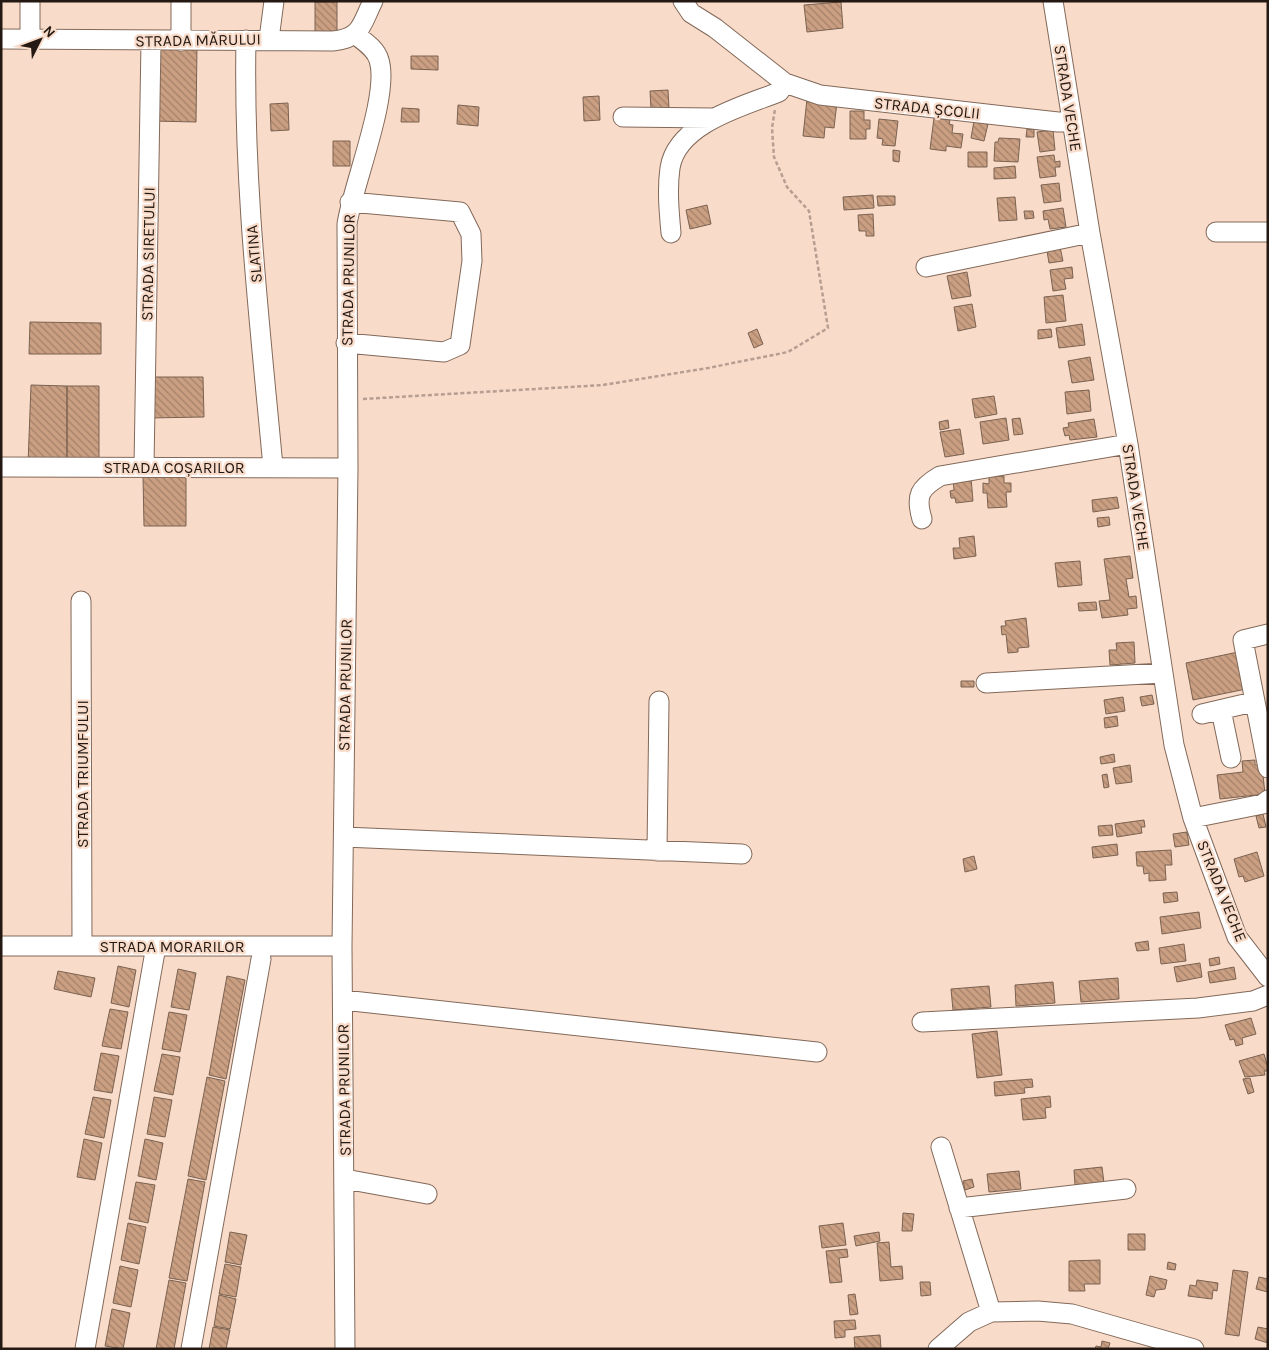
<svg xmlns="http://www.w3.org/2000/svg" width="1269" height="1350" font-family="Karla,sans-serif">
<defs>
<pattern id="building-back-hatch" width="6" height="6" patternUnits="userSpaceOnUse" patternTransform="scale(1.25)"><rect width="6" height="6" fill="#ca9f82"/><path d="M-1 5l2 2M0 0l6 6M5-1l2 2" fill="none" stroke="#a48169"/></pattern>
</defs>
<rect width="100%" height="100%" fill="#f9dbca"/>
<!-- building -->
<path fill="url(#building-back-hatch)" stroke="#7a6251" d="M315 2H337V33H315Z
M841 2 843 28 807 32 804 5Z
M197 45 196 122 153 121 152 46Z
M411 56H438V70L411 69Z
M668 90 669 108 651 109 650 91Z
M599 96 600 120 584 121 583 97Z
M807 99 837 102 834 128 825 127 824 138 803 136Z
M288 103 289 130 271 131 270 104Z
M458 105 479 107 478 126 457 124Z
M402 108 419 109V122H401Z
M850 111H864V120H870V129H866V139H850Z
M934 118 950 120 949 124 953 125 952 133 963 134 961 148 946 146V151L930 149Z
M879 119 898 121 895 146 882 145 883 139 877 138Z
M974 121 988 124 984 141 971 138Z
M1027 129H1034V137H1026Z
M1053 130 1055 150 1040 152 1037 132Z
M999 138 1020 139 1018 162 994 161 995 142H998Z
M333 141H350V166H333Z
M893 150 900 151 899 162 893 161Z
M968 152H987V167H968Z
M1054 155 1055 162 1060 161V167H1055L1056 176 1040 178 1037 157Z
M1015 166 1016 178 994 179V168Z
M1059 183 1061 201 1044 203 1041 185Z
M873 195 874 208 844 210 843 197Z
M877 196H895V205L878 206Z
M1015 197 1017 220 999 221 997 198Z
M707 205 711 224 690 229 686 210Z
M1063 208 1066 227 1050 229 1048 219 1044 220 1043 211Z
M1024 211H1033L1034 218 1025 219Z
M873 214 874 236H866V231H859L858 215Z
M1059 242 1063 261 1049 263 1046 245Z
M1072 267 1073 278 1064 279 1066 289 1053 291 1050 270Z
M967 272 971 296 952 299 947 276Z
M1063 295 1066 321 1046 323 1044 297Z
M972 304 976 327 958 331 954 307Z
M30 322 101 323V354H29Z
M1082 324 1085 345 1059 348 1056 328Z
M757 329 763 344 754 348 748 333Z
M1051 329 1052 337 1038 339V330Z
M1090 357 1094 380 1072 383 1068 361Z
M150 377H203L204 417 148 418Z
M31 385 67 386V465L28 464Z
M67 386H99V466L67 465Z
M1089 390 1091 411 1067 414 1065 392Z
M994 396 997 414 975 418 972 399Z
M1006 418 1009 440 983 444 980 422Z
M1020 418 1023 434 1014 435 1012 419Z
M1094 419 1097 437 1070 440 1069 435 1065 436 1063 428 1069 427 1068 423Z
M948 420 949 428 940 430 939 422Z
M960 429 964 454 945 457 940 432Z
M143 476 186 477V526H144Z
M1004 476V483H1011V492H1006L1007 507 988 508 987 493H983V483L989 484V477Z
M971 478 973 501 956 503 955 498H951L950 491 954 490 953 479Z
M1117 497 1119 508 1093 512 1092 500Z
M1109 517 1110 525 1098 527 1097 518Z
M974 536 976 556 954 559 953 548H960L959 538Z
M1130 556 1133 578 1126 579 1129 597 1136 596 1137 608 1127 609 1128 615 1102 618 1099 601 1110 600 1104 559Z
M1080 561 1082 585 1058 587 1055 563Z
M1096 602 1097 610 1079 611 1078 603Z
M1026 618 1029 647 1018 648V652L1008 653 1006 634 1002 635 1001 626H1006L1005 621Z
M1134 642 1135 663 1110 665 1109 650H1117L1116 643Z
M1238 652 1246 689 1193 700 1186 663Z
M961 681H974V687H961Z
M1152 695 1154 704 1142 706 1140 697Z
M1123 697 1125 711 1106 714 1104 700Z
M1117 716 1118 726 1105 728 1104 718Z
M1114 754 1115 762 1101 764 1100 757Z
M1255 760V765H1262L1265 794 1220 799 1217 775 1243 772 1242 761Z
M1130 765 1132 782 1116 784 1113 768Z
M1107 774 1109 787 1104 788 1102 775Z
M1263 814 1266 827 1259 828 1256 816Z
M1144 820 1145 827H1141L1142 833 1117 837 1115 824Z
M1112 825 1113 835 1099 836 1098 826Z
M1187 832 1189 845 1175 847 1173 834Z
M1117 844 1118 855 1093 858 1092 847Z
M1171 850 1172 865H1165L1166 880 1149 881V873L1144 874 1143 866H1137L1136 852Z
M1257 852 1264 876 1245 882 1243 876 1239 877 1234 859Z
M974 856 977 869 965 872 963 859Z
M1177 892 1178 901 1164 903 1163 893Z
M1199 912 1201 928 1162 934 1160 917Z
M1148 941 1149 950 1137 951 1135 943Z
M1184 944 1186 961 1161 964 1159 948Z
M1219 957 1220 964 1210 966 1209 959Z
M1200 963 1202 977 1177 982 1174 967Z
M118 966 136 970 129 1007 111 1003Z
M1234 967 1236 979 1210 983 1208 972Z
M178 969 196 973 189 1010 171 1007Z
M58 971 95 978 91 997 54 989Z
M227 976 245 980 226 1079 209 1075Z
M1118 978 1119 999 1081 1002 1079 981Z
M1053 982 1055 1003 1016 1006 1015 985Z
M989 986 991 1007 953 1010 951 989Z
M110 1009 128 1012 121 1049 102 1046Z
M169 1012 187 1015 180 1052 162 1049Z
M1251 1018 1256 1034 1242 1038 1243 1044 1236 1046 1234 1039 1230 1040 1225 1025Z
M997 1031 1002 1075 977 1078 972 1034Z
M101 1053 119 1056 112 1093 94 1090Z
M162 1054 180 1057 173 1095 154 1091Z
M1264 1054 1268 1068V1071H1264L1265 1075 1245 1077 1239 1061Z
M207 1077 225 1081 206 1180 188 1176Z
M1250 1078 1254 1092 1248 1094 1243 1079Z
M1032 1079 1033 1087 1024 1088 1025 1093 995 1096 994 1082Z
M1050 1096 1051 1107 1045 1108 1046 1118 1023 1120 1021 1099Z
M93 1097 111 1100 104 1138 85 1134Z
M154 1097 172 1100 165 1137 147 1134Z
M84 1139 102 1143 95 1180 77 1177Z
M145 1139 163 1143 156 1180 138 1176Z
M1102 1167 1104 1183 1075 1185 1074 1170Z
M1019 1171 1021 1189 989 1192 987 1174Z
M188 1179 205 1182 187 1281 169 1278Z
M972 1179 974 1187 965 1190 963 1181Z
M136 1182 155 1185 148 1223 129 1219Z
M903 1213 914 1214 912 1231H902Z
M128 1223 146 1227 139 1264 121 1260Z
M843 1223 846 1245 822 1248 819 1226Z
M230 1232 247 1235 241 1265 225 1262Z
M879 1232 880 1241 856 1246 854 1236Z
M1128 1234H1145V1250H1128Z
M889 1242 891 1267 902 1266 903 1279 880 1281 877 1243Z
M847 1249 848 1257 839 1258 842 1282 830 1283 826 1251Z
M1100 1260V1284H1084L1085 1291H1069V1261Z
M1168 1262 1176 1264 1175 1270 1167 1269Z
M225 1264 241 1267 236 1297 219 1294Z
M120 1266 138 1270 131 1307 113 1303Z
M1233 1270 1248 1272 1239 1336 1225 1334Z
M1150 1276 1167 1280 1165 1289 1156 1290 1154 1297 1146 1295Z
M1259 1277 1268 1279V1292L1256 1289Z
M169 1280 186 1283 174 1349H156Z
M1197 1280 1218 1283 1217 1291 1213 1290 1212 1299 1188 1296 1190 1285 1196 1286Z
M920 1282H930L931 1295 921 1296Z
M855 1294 858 1314 850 1315 848 1295Z
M219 1295 236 1299 230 1329 214 1326Z
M112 1309 130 1313 123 1349 105 1346Z
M855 1320 856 1329 845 1330V1337L835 1338 834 1321Z
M213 1327 230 1330 226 1349H209Z
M1258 1327 1268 1329V1343L1255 1339Z
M880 1335 881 1349H855L854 1337Z
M1102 1341 1110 1343 1108 1349H1095L1096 1346 1101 1347Z"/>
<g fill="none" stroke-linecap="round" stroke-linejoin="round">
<!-- minor casing -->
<g stroke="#826959" stroke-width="21">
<path id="minor" d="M683 1 691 13 715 28 785 83 820 95 1058 122 1072 121
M1053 1 1090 233 1128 444 1174 745 1193 818 1237 937 1268 977
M1 39 333 41C362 38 361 25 373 1
M30 39V1
M269 39 274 1
M246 40C243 183 260 325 273 467
M181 41V1
M623 117 712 118
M1216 232H1268
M671 233C669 211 667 189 670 168 677 123 744 106 779 92L785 83
M926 267 1090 233
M346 343 444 352 460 345 472 261 471 234 460 212 350 202
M1 467 348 468
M144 467 151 41
M922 519C915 495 920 488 940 476L1128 444
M81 601 82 946
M1268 634 1243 640 1268 768
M986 683 1163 673
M1221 710 1231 758
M1202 714 1253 702
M1193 818 1263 804 1268 800
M344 837 742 854
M657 851 659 701
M1 946H342
M343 1000 817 1052
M922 1022 1198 1008 1253 1001 1268 995
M941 1147 991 1312
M345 1179 427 1194
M959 1208 1126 1189
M85 1349 156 946
M191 1349 261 959
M345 1349 342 946 348 468 347 224C353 184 390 95 379 60 376 49 365 42 356 35
M938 1349 969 1322 991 1312 1038 1311 1072 1314 1194 1349"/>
</g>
<!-- path -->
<path stroke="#b69e90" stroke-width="2.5" stroke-dasharray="4 2.5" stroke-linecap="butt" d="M363 399 603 385 708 368 788 352 828 328 809 211 787 187 774 157 772 128 775 109"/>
<!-- minor -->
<use href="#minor" stroke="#fff" stroke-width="19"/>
</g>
<g text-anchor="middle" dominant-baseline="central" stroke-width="4.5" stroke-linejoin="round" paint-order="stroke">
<!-- street labels -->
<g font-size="16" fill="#231912" stroke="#f9dbca">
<text transform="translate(198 40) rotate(-1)">STRADA MĂRULUI</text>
<text transform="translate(1068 98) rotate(81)">STRADA VECHE</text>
<text transform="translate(927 108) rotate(6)">STRADA ȘCOLII</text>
<text transform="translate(148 254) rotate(-89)">STRADA SIRETULUI</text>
<text transform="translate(254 254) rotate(-95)">SLATINA</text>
<text transform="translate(348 280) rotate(-89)">STRADA PRUNILOR</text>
<text x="174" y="467">STRADA COȘARILOR</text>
<text transform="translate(1136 497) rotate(81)">STRADA VECHE</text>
<text transform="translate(345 685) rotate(-89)">STRADA PRUNILOR</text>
<text transform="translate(82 774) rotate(-90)">STRADA TRIUMFULUI</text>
<text transform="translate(1222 891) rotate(68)">STRADA VECHE</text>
<text x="172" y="946">STRADA MORARILOR</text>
<text transform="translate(344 1090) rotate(-91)">STRADA PRUNILOR</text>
</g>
</g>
<!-- border -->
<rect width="1269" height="1350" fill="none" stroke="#231912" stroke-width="5"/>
<!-- north arrow -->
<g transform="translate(40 40) rotate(48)" stroke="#f9dbca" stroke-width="4" paint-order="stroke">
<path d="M0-4L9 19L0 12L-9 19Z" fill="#231912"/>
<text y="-8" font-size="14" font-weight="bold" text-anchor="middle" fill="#231912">N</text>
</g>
</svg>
